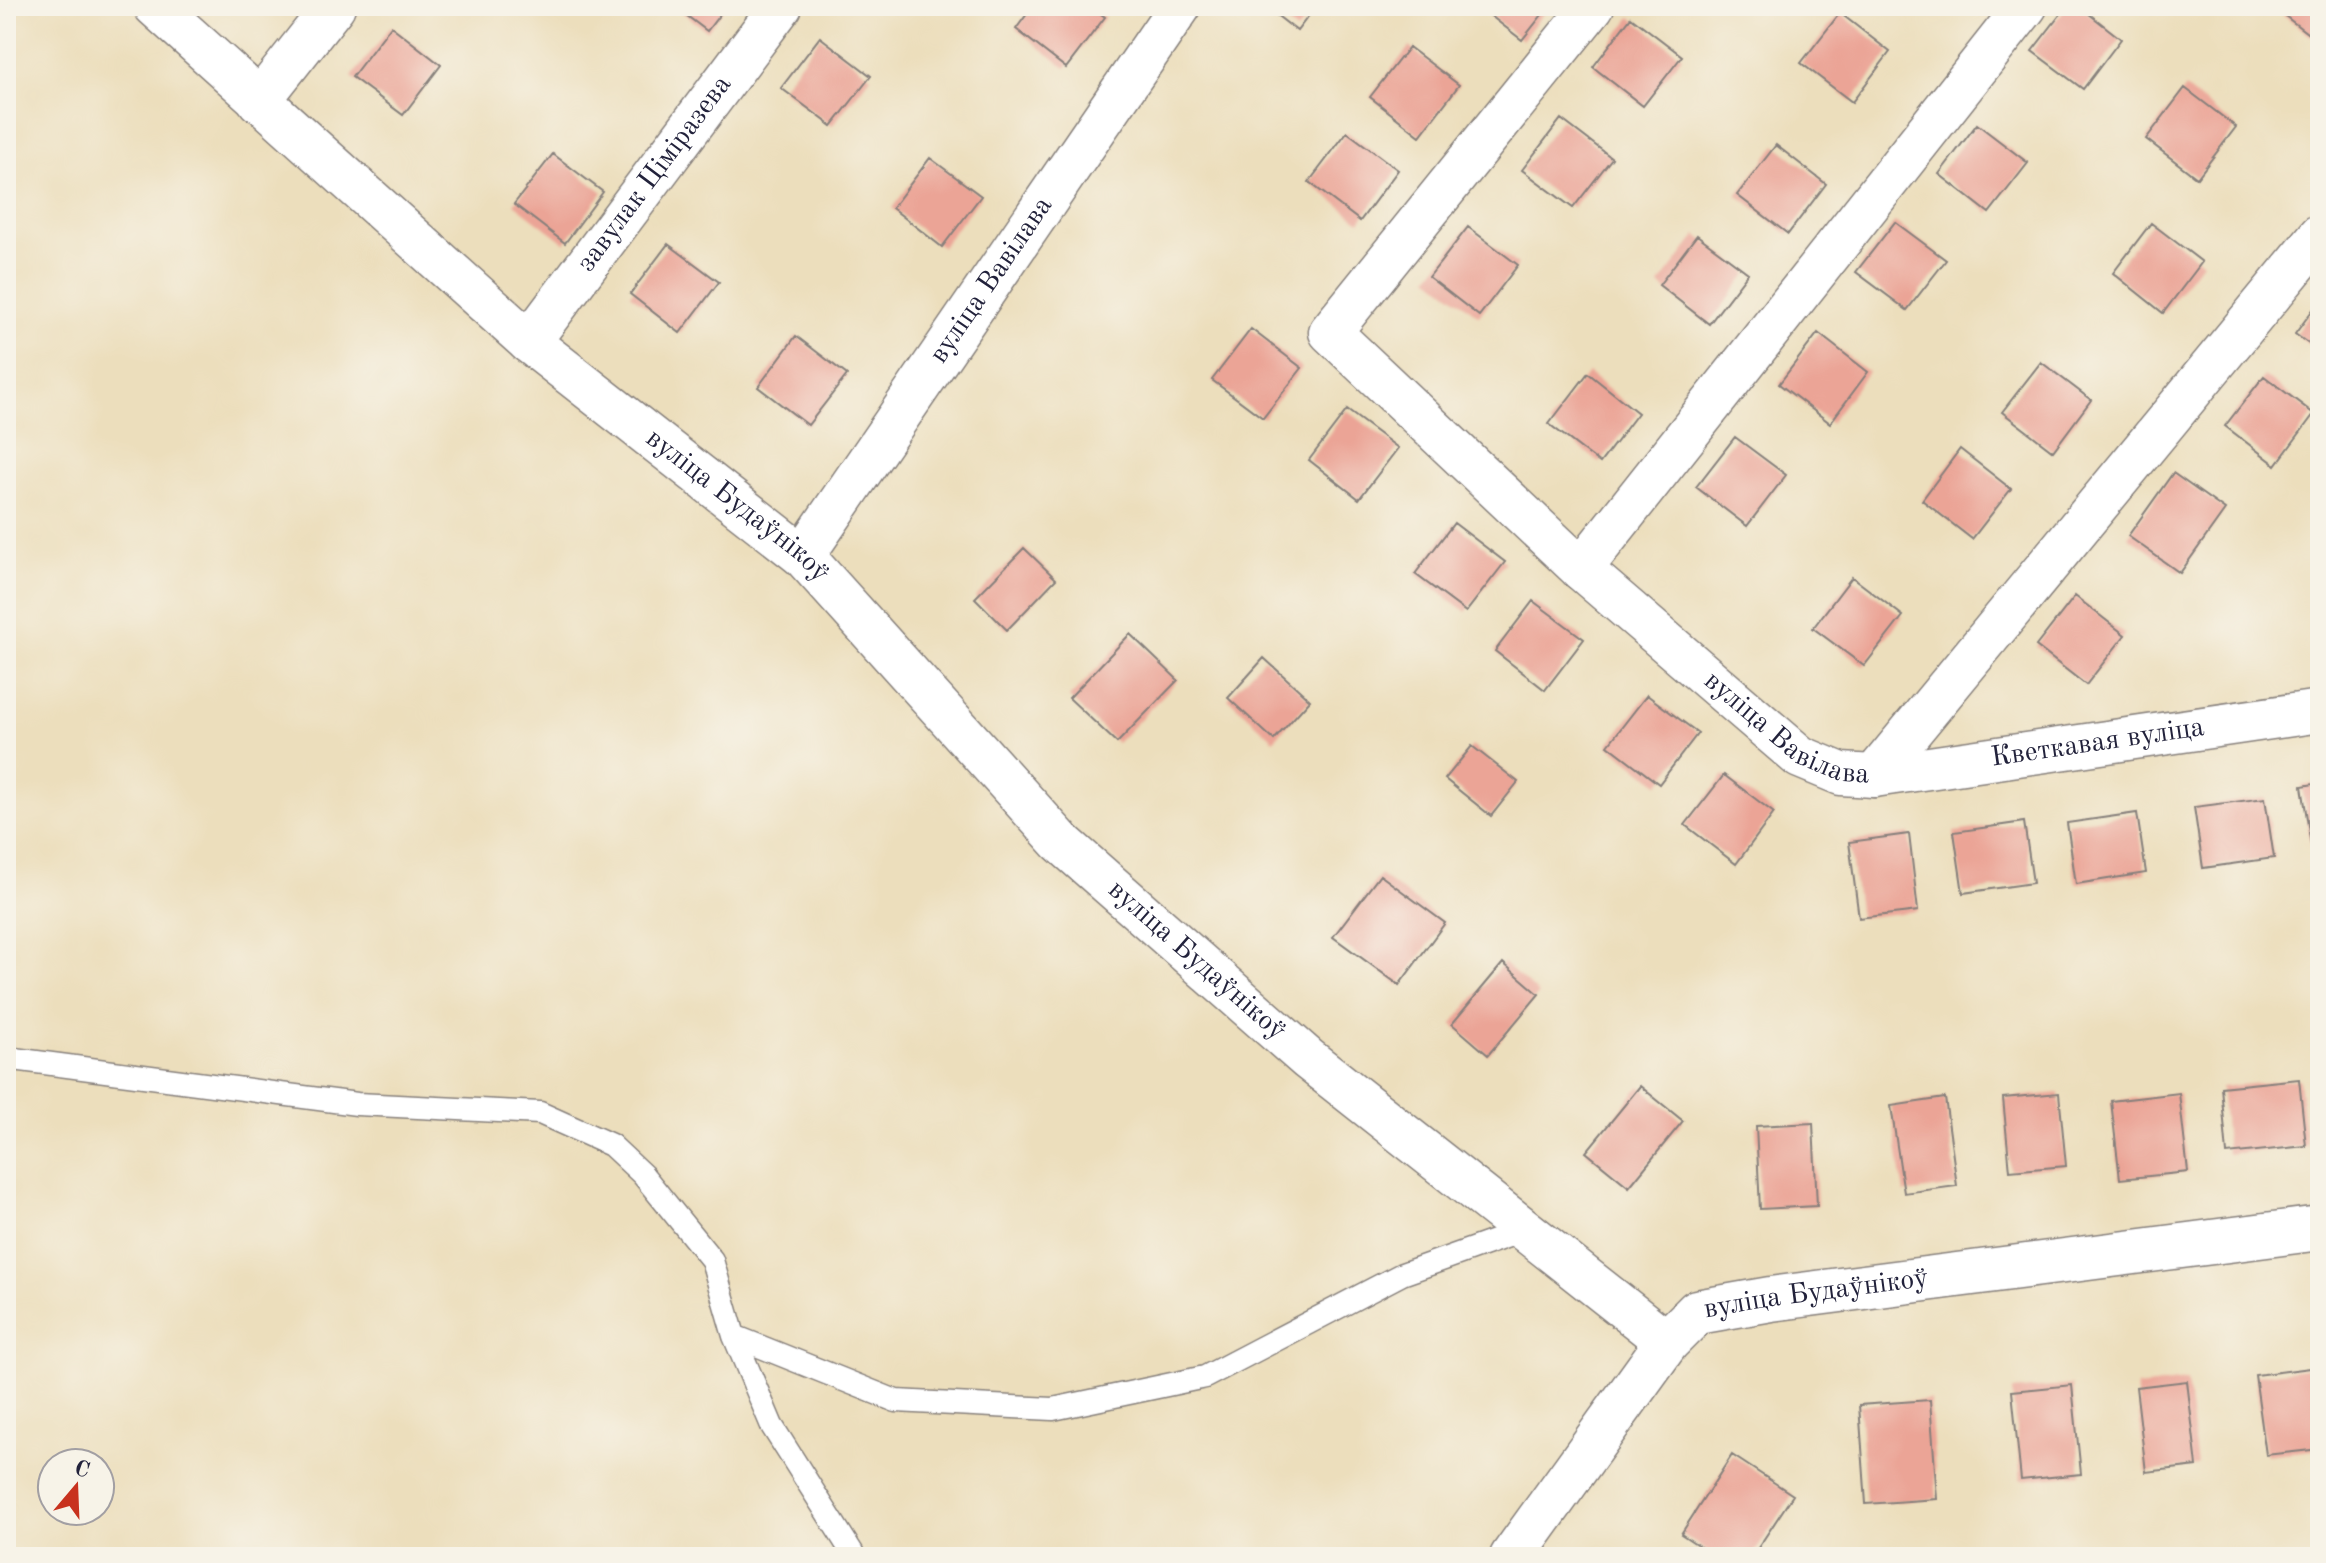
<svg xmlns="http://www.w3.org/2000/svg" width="2326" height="1563" font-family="'Old Standard TT',serif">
<rect width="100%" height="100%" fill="#f7f3e8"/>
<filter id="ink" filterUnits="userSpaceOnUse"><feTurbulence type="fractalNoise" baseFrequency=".0125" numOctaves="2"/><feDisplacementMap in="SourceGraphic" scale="16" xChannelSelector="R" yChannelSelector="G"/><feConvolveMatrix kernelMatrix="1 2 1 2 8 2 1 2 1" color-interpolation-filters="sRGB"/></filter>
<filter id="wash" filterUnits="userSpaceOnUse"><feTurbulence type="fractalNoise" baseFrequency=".006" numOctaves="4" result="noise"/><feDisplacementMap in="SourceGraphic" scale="32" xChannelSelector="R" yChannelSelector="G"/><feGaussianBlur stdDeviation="1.8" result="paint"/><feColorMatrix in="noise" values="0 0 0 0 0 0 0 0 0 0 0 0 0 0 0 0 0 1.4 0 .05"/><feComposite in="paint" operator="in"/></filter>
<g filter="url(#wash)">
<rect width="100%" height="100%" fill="#ecdebc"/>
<g id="blocks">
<!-- building -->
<path fill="#eba496" d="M674 6H726L707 31Z
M1033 6H1090L1105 17 1066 68 1016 29Z
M1265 6H1316L1297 31Z
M1478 6H1549L1522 40Z
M2067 6H2079L2121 39 2083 89 2032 51Z
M2272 6H2320V25L2311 36Z
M1840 13 1890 52 1852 102 1801 63Z
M1631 17 1682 56 1643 106 1593 67Z
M391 26 441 65 403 115 352 77Z
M820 37 871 76 832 126 781 88Z
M1409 47 1459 85 1420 136 1370 97Z
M2185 88 2236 127 2197 178 2146 139Z
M1561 119 1612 158 1573 208 1522 170Z
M1977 124 2028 163 1989 213 1939 174Z
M1347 132 1398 170 1360 221 1309 182Z
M1776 145 1826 184 1788 234 1737 195Z
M553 154 603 192 565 243 514 204Z
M930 158 981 196 942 247 892 208Z
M1895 222 1946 260 1907 310 1856 272Z
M2151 223 2202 262 2163 313 2113 273Z
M1468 227 1518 265 1479 316 1429 277Z
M1697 235 1748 273 1709 324 1659 285Z
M668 244 719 282 680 333 630 294Z
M2320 300V352L2295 334Z
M1251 329 1302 368 1263 418 1212 380Z
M1818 333 1868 372 1830 423 1779 384Z
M796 336 847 375 808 425 758 387Z
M2041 362 2091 400 2053 451 2002 412Z
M1588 373 1638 413 1600 463 1549 424Z
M2264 376 2314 414 2276 465 2225 426Z
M1347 410 1398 448 1359 499 1309 460Z
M1735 437 1786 475 1747 526 1696 487Z
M1960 449 2011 489 1972 539 1922 500Z
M2173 473 2225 510 2180 573 2128 536Z
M1454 523 1505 562 1466 612 1415 574Z
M1024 548 1056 579 1007 630 975 598Z
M1852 577 1903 616 1864 666 1813 628Z
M2075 596 2125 635 2086 685 2036 646Z
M1533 601 1584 639 1545 690 1495 651Z
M1130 634 1178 680 1117 743 1069 698Z
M1264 658 1310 700 1274 740 1228 698Z
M1647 695 1698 733 1659 784 1608 745Z
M1472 746 1518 782 1491 816 1445 779Z
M1724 775 1774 813 1736 864 1685 825Z
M2320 783V864L2314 865 2302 786Z
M2265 798 2274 858 2203 868 2194 807Z
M2137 813 2146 873 2076 884 2067 823Z
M2024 822 2033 883 1963 893 1954 832Z
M1909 834 1918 911 1859 918 1849 842Z
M1380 875 1445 923 1399 985 1333 937Z
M1503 963 1539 994 1488 1055 1452 1024Z
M2299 1079 2306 1146 2227 1154 2221 1087Z
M1640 1086 1683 1121 1629 1187 1586 1152Z
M2059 1093 2066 1166 2010 1171 2003 1098Z
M2179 1093 2188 1172 2120 1179 2111 1101Z
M1945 1098 1957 1186 1904 1193 1891 1106Z
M1813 1123 1817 1206 1760 1209 1756 1126Z
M2319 1367 2320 1449 2266 1455 2255 1375Z
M2187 1381 2197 1466 2146 1472 2136 1387Z
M2072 1385 2081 1474 2021 1480 2012 1391Z
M1930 1400 1937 1499 1866 1504 1859 1405Z
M1732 1455 1793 1495 1752 1557H1716L1681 1534Z"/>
</g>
</g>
<g filter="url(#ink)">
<use href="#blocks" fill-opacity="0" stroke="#87807c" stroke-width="2"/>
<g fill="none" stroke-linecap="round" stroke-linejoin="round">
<!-- lane casing -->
<g stroke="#87807c" stroke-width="25">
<path id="lane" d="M6 1058 357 1104 540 1113 611 1145 643 1175 712 1260 734 1336 772 1426 855 1557
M734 1336 896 1401 1053 1409 1205 1377 1402 1274 1525 1230"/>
</g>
<!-- street casing -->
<g stroke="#87807c" stroke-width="45">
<g id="street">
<path id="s1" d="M155 6 529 342 803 556 1060 841 1308 1059 1667 1342"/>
<path id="s2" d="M1593 6 1330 332 1581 569 1800 757 1841 774 1874 776 2320 235"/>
<path d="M259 101 334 6"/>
<path id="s3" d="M529 342 781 6"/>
<path id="s4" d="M803 556 1180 6"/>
<path d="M1581 569 2026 6"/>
<path id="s5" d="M1874 776 2320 711"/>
</g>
</g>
<!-- secondary casing -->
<g stroke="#87807c" stroke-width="47">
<g id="secondary">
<path id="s6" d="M1512 1557 1667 1342 1697 1312 1771 1299 2320 1228"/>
</g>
</g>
<!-- lane -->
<use href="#lane" stroke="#fff" stroke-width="22"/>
<!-- street -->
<use href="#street" stroke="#fff" stroke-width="42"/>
<!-- secondary -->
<use href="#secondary" stroke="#fff" stroke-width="44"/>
</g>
</g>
<g text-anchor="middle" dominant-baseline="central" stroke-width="8" stroke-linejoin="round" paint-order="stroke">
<!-- street labels -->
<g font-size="28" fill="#22223b" stroke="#f7f3e8">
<text stroke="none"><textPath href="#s3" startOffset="210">завулак Ціміразева</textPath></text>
<text stroke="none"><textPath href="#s4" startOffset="334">вуліца Вавілава</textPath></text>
<text stroke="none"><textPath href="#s1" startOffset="768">вуліца Будаўнікоў</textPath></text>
<text stroke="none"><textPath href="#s2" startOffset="1028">вуліца Вавілава</textPath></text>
<text stroke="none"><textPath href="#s5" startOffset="226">Кветкавая вуліца</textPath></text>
<text stroke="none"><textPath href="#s1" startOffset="1416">вуліца Будаўнікоў</textPath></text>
<text stroke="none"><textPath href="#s6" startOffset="428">вуліца Будаўнікоў</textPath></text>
</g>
</g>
<!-- margin -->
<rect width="2326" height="1563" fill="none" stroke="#f7f3e8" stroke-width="32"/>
<!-- north arrow -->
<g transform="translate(76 1487) rotate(19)"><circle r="38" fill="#f7f3e8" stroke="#a29fa3" stroke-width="2"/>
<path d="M0-6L14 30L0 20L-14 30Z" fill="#c8321e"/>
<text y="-12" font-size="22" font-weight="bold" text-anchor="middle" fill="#22223b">С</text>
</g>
</svg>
